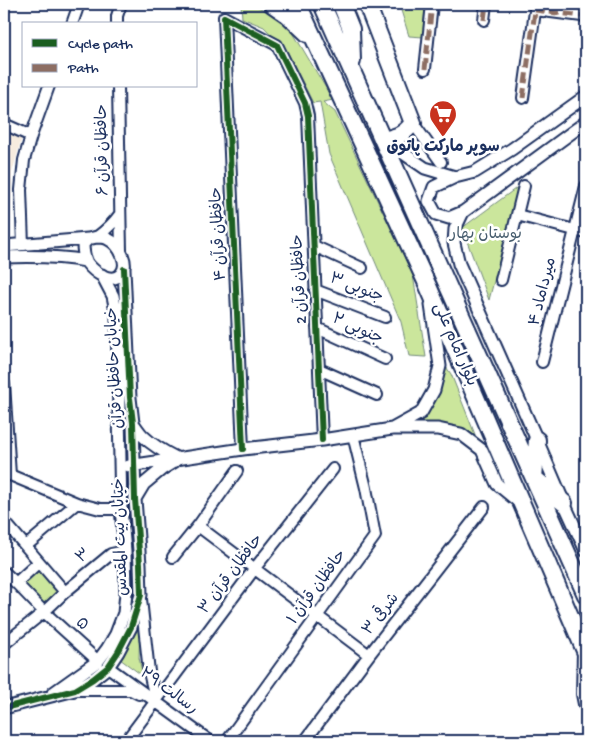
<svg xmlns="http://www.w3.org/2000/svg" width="590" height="745" font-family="'Gochi Hand','Playpen Sans Arabic',sans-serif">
<rect width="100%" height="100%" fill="#fff"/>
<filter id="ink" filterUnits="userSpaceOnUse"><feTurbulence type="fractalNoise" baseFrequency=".02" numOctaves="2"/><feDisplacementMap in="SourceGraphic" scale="10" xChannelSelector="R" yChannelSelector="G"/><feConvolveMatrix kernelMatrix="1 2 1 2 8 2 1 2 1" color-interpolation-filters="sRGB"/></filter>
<g filter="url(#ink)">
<!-- built -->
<path fill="#f7ecdf" d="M4 131 22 137 12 173 10 233H4Z"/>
<!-- green -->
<path fill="#cbe69c" stroke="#738a7d" d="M241 4H253L275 16 292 31 333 100 323 102 335 112 413 275 426 357 409 356 401 322 329 154 320 102 313 103 287 51 264 27 242 18Z
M399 4H425L423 37 409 36Z
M519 186 489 300 462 228Z
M444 364 451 374 478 442 409 426 431 408 440 388Z
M41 566 62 590 43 608 22 584Z
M140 616 139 658 143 676 120 659 121 654Z"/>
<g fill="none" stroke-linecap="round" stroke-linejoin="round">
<!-- minor casing -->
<g stroke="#1b2f5e" stroke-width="14">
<path id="minor" d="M535 10 582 16
M224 17 277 45 305 103 308 116 322 440
M224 17 243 449
M484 20 486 4
M72 24 79 4
M117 24V16L121 4
M425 69 432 4
M118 86 121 252
M523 98 536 4
M413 123 441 162
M4 124 31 136 24 160 21 190 23 245
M31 136 49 86
M517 215 586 233
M97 237C106 230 113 224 120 214
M314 246 362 268
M501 280 524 186
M315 290 385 317
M317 328 385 359
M542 362 586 186
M319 369 377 395
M4 384 10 475 77 503 100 509H121
M4 521 65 592
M198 526 369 655
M26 546 77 503
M173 557 198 526 237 471
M39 562 16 583 44 612 98 661
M4 572 16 583
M141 599 149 672 156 702
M4 644 44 612 65 592 111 554 125 551
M108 667 210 741
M75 690H131L139 694
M126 741 255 568 333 469
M227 741 375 536 366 488 353 435
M305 741 369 655 484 507"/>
</g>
<!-- tertiary casing -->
<g stroke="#1b2f5e" stroke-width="15">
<path id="tertiary" d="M586 96 512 149 475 172 455 177 434 187 429 201 436 214 449 218 463 212 586 122
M384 140 425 168 455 177
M463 212 455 229 454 243 459 264 537 440 564 503 586 551
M97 237C100 237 105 237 108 239 119 244 131 265 120 275 110 284 94 272 87 263 84 257 83 250 83 244L88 239Z
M4 246 88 239
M4 257C32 256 59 256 86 261
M133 423C136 427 139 432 143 436 153 446 166 453 178 459
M394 429H438L461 434 482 450 497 484 520 503
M129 466 243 449 322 440 392 429 421 413 434 390 440 366 431 305
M135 499 144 484 162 469 175 461
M53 693 98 661 107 649 116 634 124 613 126 593 125 551 121 509 117 316 113 296 102 275
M4 708 75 690 93 679 108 667 118 652 131 627 141 595 140 564 135 499 133 423 130 398 124 269"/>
</g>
<!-- secondary casing -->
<g stroke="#1b2f5e" stroke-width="18">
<path id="secondary" d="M585 651 584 694 586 704"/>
</g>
<!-- trunk casing -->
<g stroke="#1b2f5e" stroke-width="20">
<path id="trunk" d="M272 4 288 15 308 34
M298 4 428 286 586 653
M322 4 586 595
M341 4 351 29 352 61
M367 4 413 123C403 135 399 136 384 140
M537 440 534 478 564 503"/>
</g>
<!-- minor -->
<use href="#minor" stroke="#fff" stroke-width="10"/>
<!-- tertiary -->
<use href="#tertiary" stroke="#fff" stroke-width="11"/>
<!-- secondary -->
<use href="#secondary" stroke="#fff" stroke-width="14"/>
<!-- trunk -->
<use href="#trunk" stroke="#fff" stroke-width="16"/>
<!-- quiet -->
<path stroke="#8d6e63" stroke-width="5" stroke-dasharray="10 5" stroke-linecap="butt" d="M535 10 582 16
M484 20 486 4
M425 69 432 4
M523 98 536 4"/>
<!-- cycleway casing -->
<g stroke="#fff" stroke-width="9">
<path id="cycleway" d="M224 17 277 45 305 103 308 116 322 440
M224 17 243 449
M4 708 75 690 93 679 108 667 118 652 131 627 141 595 140 564 135 499 133 423 130 398 124 269"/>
</g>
<!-- cycleway -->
<use href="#cycleway" stroke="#1b5e20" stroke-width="6"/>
</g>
</g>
<!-- icons -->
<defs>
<g id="supermarket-pin" transform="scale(1.4375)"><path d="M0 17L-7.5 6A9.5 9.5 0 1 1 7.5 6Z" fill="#c8321e" stroke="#fff"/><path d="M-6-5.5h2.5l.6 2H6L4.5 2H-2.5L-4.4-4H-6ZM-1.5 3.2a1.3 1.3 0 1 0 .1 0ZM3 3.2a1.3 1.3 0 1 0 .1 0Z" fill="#fff"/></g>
</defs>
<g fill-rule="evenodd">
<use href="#supermarket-pin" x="443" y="114"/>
</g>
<g text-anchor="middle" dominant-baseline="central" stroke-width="5" stroke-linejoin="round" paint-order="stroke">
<!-- poi labels -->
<g font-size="16" font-weight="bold" fill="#1b2f5e" stroke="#fff">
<text x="443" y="148">سوپر مارکت پاتوق</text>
</g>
<!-- street labels -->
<g font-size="16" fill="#1b2f5e" stroke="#fff">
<text transform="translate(104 150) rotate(-91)">حافظان قرآن ۶</text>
<text transform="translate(220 234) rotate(-93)">حافظان قرآن ۴</text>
<text transform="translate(301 279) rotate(-93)">حافظان قرآن 2</text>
<text transform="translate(356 289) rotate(21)">جنوبی ۳</text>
<text transform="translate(544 292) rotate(-76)">میرداماد ۴</text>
<text transform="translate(357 330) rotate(24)">جنوبی ۲</text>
<text transform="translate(454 345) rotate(67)">بلوار امام علی</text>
<text transform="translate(116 368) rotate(-93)">خیابان حافظان قرآن</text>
<text transform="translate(122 537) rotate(-92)">خیابان بیت المقدس</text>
<text transform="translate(84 557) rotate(-39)">۳</text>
<text transform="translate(232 575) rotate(-53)">حافظان قرآن ۳</text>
<text transform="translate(318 588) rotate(-54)">حافظان قرآن ۱</text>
<text transform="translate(382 615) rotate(-52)">۳ شرقی</text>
<text transform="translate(81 625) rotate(42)">۵</text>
<text transform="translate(168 692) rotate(36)">رسالت ۲۹</text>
</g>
<!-- park labels -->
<g font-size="16" fill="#475d6e" stroke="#fff">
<text x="486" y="235">بوستان بهار</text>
</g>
</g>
<!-- margin -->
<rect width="590" height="745" fill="none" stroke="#fff" stroke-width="20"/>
<rect x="10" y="10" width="570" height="725" fill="none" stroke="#1b2f5e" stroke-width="2" filter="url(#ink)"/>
<!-- legend -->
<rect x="22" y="22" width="175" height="65" fill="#ffffff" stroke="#a4acbf"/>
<rect x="32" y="39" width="25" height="8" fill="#1b5e20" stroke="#a4acbf"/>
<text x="68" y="48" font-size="15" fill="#1b2f5e">Cycle path</text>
<rect x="32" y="64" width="25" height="8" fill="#8d6e63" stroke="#a4acbf"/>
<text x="68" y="72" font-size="15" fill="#1b2f5e">Path</text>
</svg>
